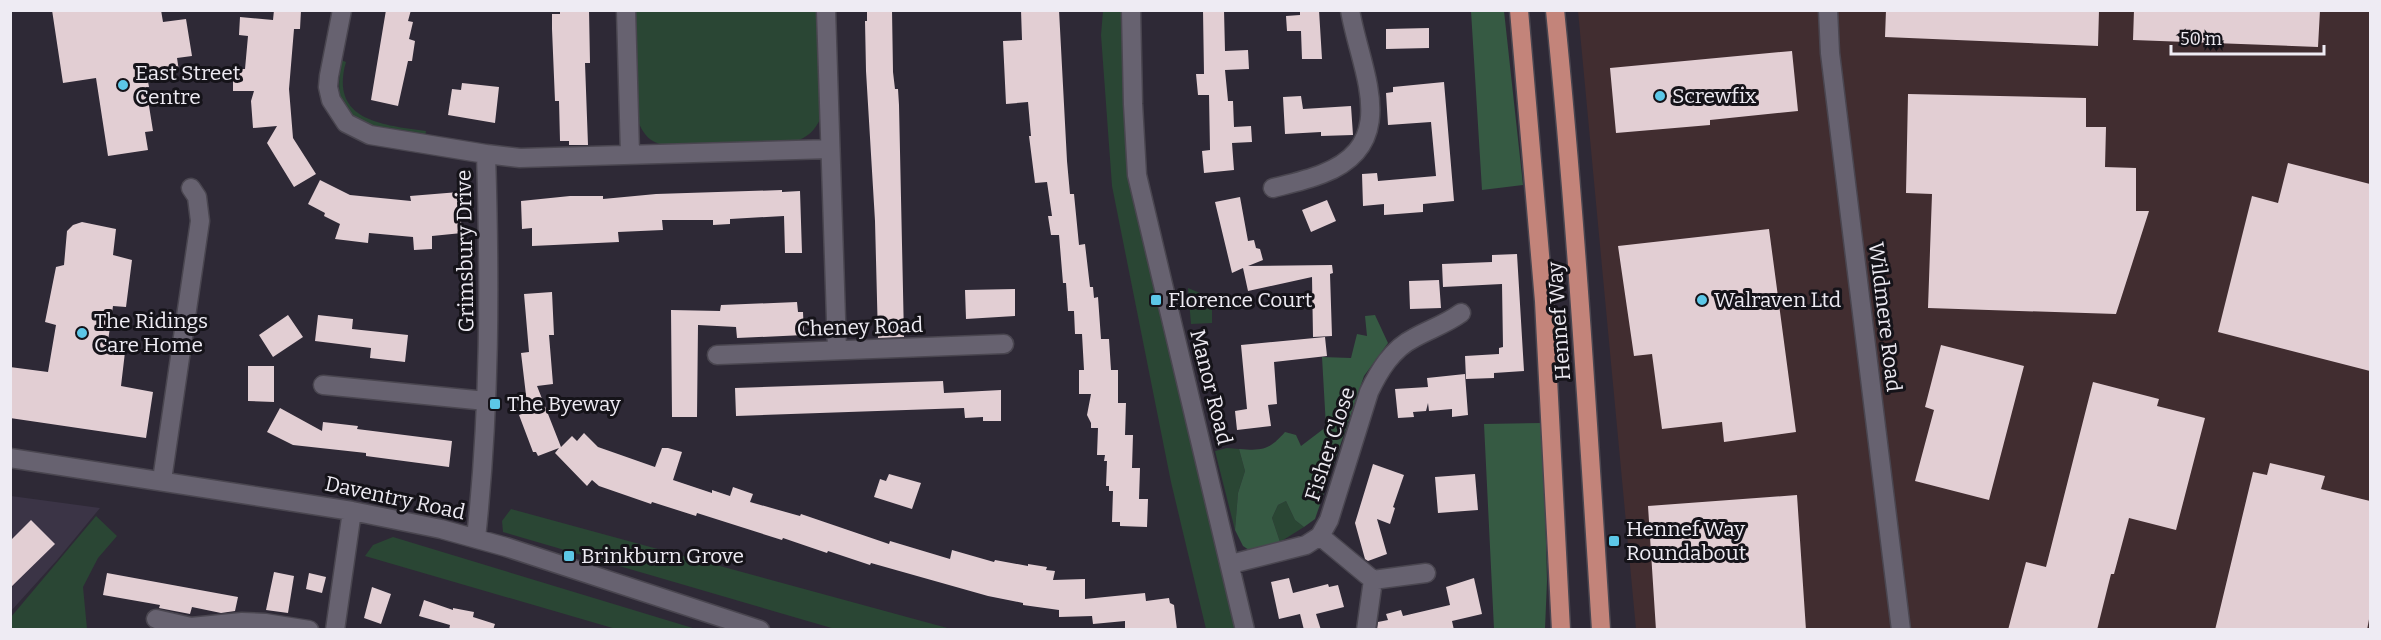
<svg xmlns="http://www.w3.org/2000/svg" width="2381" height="640" font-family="Bitter,serif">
<rect width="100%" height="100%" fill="#2e2936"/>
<!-- built -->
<path fill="#3b3446" d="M11 496 100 508 57 560 11 611Z"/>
<!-- industrial -->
<path fill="#412d30" d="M1578 11H2370V629H1636Z"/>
<!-- green -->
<path fill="#2a4634" d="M634 11H819L821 117C815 131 808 137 794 142L665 145C650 143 643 134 638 121Z
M1103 11H1124L1134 183 1238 629H1206L1171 482 1112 186 1101 35Z
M341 60 346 62C329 121 383 125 426 131L425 137C400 132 354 131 342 102 337 90 340 73 341 60Z
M1188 288 1212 298V323L1191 324Z
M1227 448 1239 449 1245 471 1238 493 1235 530 1215 451Z
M1286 501 1295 520 1304 527 1280 542 1272 518 1278 505Z
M511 509 951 629H835L503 532 502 521Z
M96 516 117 536 98 558 83 587 87 629H11V617Z
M393 537 696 629H616L365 556 373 545Z"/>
<!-- forest -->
<path fill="#365a43" d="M1471 11H1504L1523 185 1482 190Z
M1375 315 1388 343 1364 376 1315 519 1304 527 1295 520 1286 501 1278 505 1272 518 1280 542 1255 554 1243 546 1235 530 1238 493 1245 471 1239 449C1263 451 1269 450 1285 432L1296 435 1301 446 1326 427 1322 357 1351 358 1357 334 1367 336 1365 316Z
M1543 423 1547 581 1545 629H1494L1484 424Z"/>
<!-- building -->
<path fill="#e2ced3" d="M52 10H161L163 22 186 19 192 56 177 58 179 71 147 76 149 87H146L153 131 145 132 148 150 108 156 96 78 63 83Z
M274 10H301L300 29H294L289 89 293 138 316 174 294 187 267 143 277 126 253 128 251 101 254 91H233V69H245L248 36 239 35 240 17 273 20Z
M386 10H411L408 21 413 22 409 39 415 41 412 61H408L398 106 371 100Z
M560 10H589L590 63H585L588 145H569V141H560L559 101H555L552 29V14H560Z
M867 10H892L893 72 895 89H898L899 105 904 337 878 338 875 221 866 71 865 21H867Z
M1021 10H1059L1067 161 1070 194H1074L1079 245 1085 244 1090 287H1093L1094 298 1098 297 1101 339H1109L1111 370H1118V403H1126L1125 435H1133L1132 468H1140L1139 499H1148L1147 527 1120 526V522H1112L1113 491H1109V486H1106L1107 461H1104L1105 455H1097L1098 428H1091V423L1087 415 1091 394H1079V370H1084L1082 334H1075L1074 311H1068L1066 283H1063L1059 235H1051L1048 216H1052L1047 182 1035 183 1029 136H1031L1028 102 1006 104 1003 41 1022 40Z
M1203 10H1224L1225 51 1248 50 1249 69 1225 70 1228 101H1233L1234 127 1251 126 1252 142 1232 143 1234 170 1204 173 1202 151 1210 150 1209 95H1198L1196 74H1204Z
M1300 10H1319L1322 59H1302L1301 31H1287L1286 16 1300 15Z
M1886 10H2099L2098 46 1885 37Z
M2134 10H2320L2318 47 2133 40Z
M1429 28V48L1386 49V29Z
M1792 51 1798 111 1710 120V125L1616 133 1610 68Z
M1444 82 1454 201 1423 204V212L1384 215V204L1363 206 1362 174 1377 173 1378 181 1436 176 1431 122 1388 125 1386 93 1393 92V87Z
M462 83 499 87 495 123 448 115 452 89 461 90Z
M1908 94 2086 98V127H2106L2105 167 2136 168V211H2149L2116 314 1928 308 1932 194 1906 193Z
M1301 96 1303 109 1351 106 1353 135 1321 136V132L1285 134 1283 97Z
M2288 163 2370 184V371L2218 332 2252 196 2278 203Z
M320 180 350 195 411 201 410 196 459 192 462 233 432 236V249L414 250 413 237 369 233 368 243 335 239 340 224 324 216 325 213 308 204Z
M782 190V192L800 191 802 253H785L784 216 730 219V224L713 225V220H662L663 230 618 232 619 242 532 246V228L522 229 521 201 570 196H603V199L656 194Z
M1240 197 1248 241 1254 240 1256 248 1260 249 1263 260 1248 266 1332 265 1333 273 1330 274 1332 336 1313 337 1312 277 1248 291 1243 268 1232 273 1215 202Z
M1327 200 1336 221 1311 232 1302 210Z
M82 222 116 229 113 255 132 260 126 307 113 306 108 341 125 352 121 386 153 392 146 438 10 418V367L48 372 56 325 45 322 56 267 64 265 67 231 73 225Z
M1769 229 1796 432 1724 442 1722 422 1662 429 1652 354 1634 356 1618 246Z
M1517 254 1524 371 1494 373V378L1466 379 1465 356 1499 354V348L1503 347 1502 284 1443 287 1442 264 1492 262V255Z
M1439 280 1441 308 1410 309 1409 281Z
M1015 289V316L966 319 965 290Z
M552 292 554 335H549L553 384 537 386 561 447 572 436 577 441 584 433 598 447 655 467 662 448H668L682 452 673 480 712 493V490L730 496 733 487 753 494 750 502 800 516 801 514 889 544 890 541 950 559 952 550 994 562 995 560 1028 566V564L1047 567 1046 570 1055 571 1053 580 1085 579V599L1145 593 1146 601 1169 598 1170 603 1174 605 1177 630H1125V621L1093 624 1092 616 1059 617V610L1023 605V603L988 596 871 563 870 565 828 551 827 553 783 538 782 540 697 513 696 516 652 502 651 504 599 486 592 480 587 486 555 453 559 448 538 456 536 452H533L519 415 528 412 521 353 529 352 524 294Z
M797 302 798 312H803L804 335 737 338 736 327 698 325 697 417H672L671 310 720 311 721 305Z
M288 315 303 337 273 357 259 335Z
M318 315 353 319 352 329 408 335 405 362 370 358 371 348 315 341Z
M1325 337 1327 356 1274 362 1277 404 1268 405 1271 426 1237 430 1235 411 1247 409 1241 345Z
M1941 345 2024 366 1989 500 1915 481 1934 410 1925 407Z
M248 366H274V402L248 401Z
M1465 374 1468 415 1452 417V409L1429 411 1428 403 1426 411 1413 412 1414 417 1398 418 1395 389 1428 387 1427 378Z
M943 381 944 393 1001 390V421H983V417L965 418 964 408 736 416 735 388Z
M2093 382 2159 399 2157 406 2205 418 2176 530 2129 518 2114 574H2111L2097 630H2008L2026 562 2046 567Z
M280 408 322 431 323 422 358 426 357 429 452 441 449 467 366 456V453L293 445 267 432Z
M2270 463 2325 476 2321 489 2370 501V614L2367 630H2215L2253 472 2267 475Z
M1373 464 1404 475 1393 507 1395 508 1390 524 1377 519 1387 554 1368 561 1365 559 1355 523Z
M889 474 921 483 912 509 874 497 880 479 886 481Z
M1475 474 1478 510 1438 513 1435 477Z
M1797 495 1806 630H1656L1648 506Z
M31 520 55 544 10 588V541Z
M274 572 294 576 288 613 266 610Z
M107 573 238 597 235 611 221 613 192 607 190 614 159 608 160 605 103 595Z
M309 573 326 577 322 593 306 589Z
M1289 578 1293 593 1328 584 1329 587 1338 585 1344 607 1316 614 1321 630H1304L1300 614 1279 619 1271 582Z
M1474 578 1482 614 1452 621 1454 630H1377L1378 622 1388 620 1386 614 1401 610 1403 616 1450 605 1446 587Z
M372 587 391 594 381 624 364 618Z
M424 600 453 610V608L474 612 473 617 495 624 493 630H449L450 625 419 616Z"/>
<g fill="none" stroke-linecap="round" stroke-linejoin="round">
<!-- minor casing -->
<g stroke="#4a4650" stroke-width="21">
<path id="minor" d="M342 10 329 76 328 87 331 100 346 123 370 135 486 154C490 283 490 410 476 538
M626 10 630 154
M826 10 837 350
M1131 10 1133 104 1137 175 1245 630
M1828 10 1830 53 1901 630
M486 154 520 158 830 149
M1273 188C1289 184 1307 180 1322 174 1403 143 1360 70 1350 10
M717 355 1004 344
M323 385 486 401
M10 458 352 511 441 529 506 547 760 630
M162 480 200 221 197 197 191 188
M1320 536 1373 580 1426 573
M1231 564 1306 545 1320 536 1329 520 1369 392C1379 371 1392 349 1414 338 1430 329 1446 324 1461 313
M156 619 191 627 242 622 265 623 309 630
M335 630 352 511
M1366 630 1373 580"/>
</g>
<!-- trunk casing -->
<g stroke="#4a4650" stroke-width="21">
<path id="trunk" d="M1519 10 1544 301 1561 630
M1555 10C1576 217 1588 423 1601 630"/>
</g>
<!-- minor -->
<use href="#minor" stroke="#676270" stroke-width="18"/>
<!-- trunk -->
<use href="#trunk" stroke="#c3847a" stroke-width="18"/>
</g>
<!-- markers -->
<g fill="#5cc7e7" stroke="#151319" stroke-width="2">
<circle cx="123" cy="85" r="6"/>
<circle cx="1660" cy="96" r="6"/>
<rect x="1150" y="294" width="12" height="12" rx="3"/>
<circle cx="1702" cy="300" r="6"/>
<circle cx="82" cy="333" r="6"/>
<rect x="489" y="398" width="12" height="12" rx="3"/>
<rect x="1608" y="535" width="12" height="12" rx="3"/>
<rect x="563" y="550" width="12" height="12" rx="3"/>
</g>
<g text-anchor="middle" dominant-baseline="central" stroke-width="6" stroke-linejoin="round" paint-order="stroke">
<!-- poi labels -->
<g font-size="21" fill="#eeebf3" stroke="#151319" text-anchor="start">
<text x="135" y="73">East Street<tspan x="135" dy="24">Centre</tspan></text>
<text x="1672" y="96">Screwfix</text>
<text x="1168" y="300">Florence Court</text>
<text x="1714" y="300">Walraven Ltd</text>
<text x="94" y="321">The Ridings<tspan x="94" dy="24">Care Home</tspan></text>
<text x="507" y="404">The Byeway</text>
<text x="1626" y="529">Hennef Way<tspan x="1626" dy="24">Roundabout</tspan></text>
<text x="581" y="556">Brinkburn Grove</text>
</g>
<!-- street labels -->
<g font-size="21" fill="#eeebf3" stroke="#151319">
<text transform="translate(465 251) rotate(-91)">Grimsbury Drive</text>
<text transform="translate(1885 317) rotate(83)">Wildmere Road</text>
<text transform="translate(1559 321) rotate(-94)">Hennef Way</text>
<text transform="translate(860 327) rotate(-2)">Cheney Road</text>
<text transform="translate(1211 387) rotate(76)">Manor Road</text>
<text transform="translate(1330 444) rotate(-72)">Fisher Close</text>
<text transform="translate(395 498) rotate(12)">Daventry Road</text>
</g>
</g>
<!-- border -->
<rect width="2381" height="640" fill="none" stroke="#eeebf3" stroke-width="24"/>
<!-- scale -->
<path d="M2171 45v9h153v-9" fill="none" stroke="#eeebf3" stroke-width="3"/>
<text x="2180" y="45" font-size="18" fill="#eeebf3" stroke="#151319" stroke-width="4.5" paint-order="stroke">50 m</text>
</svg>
